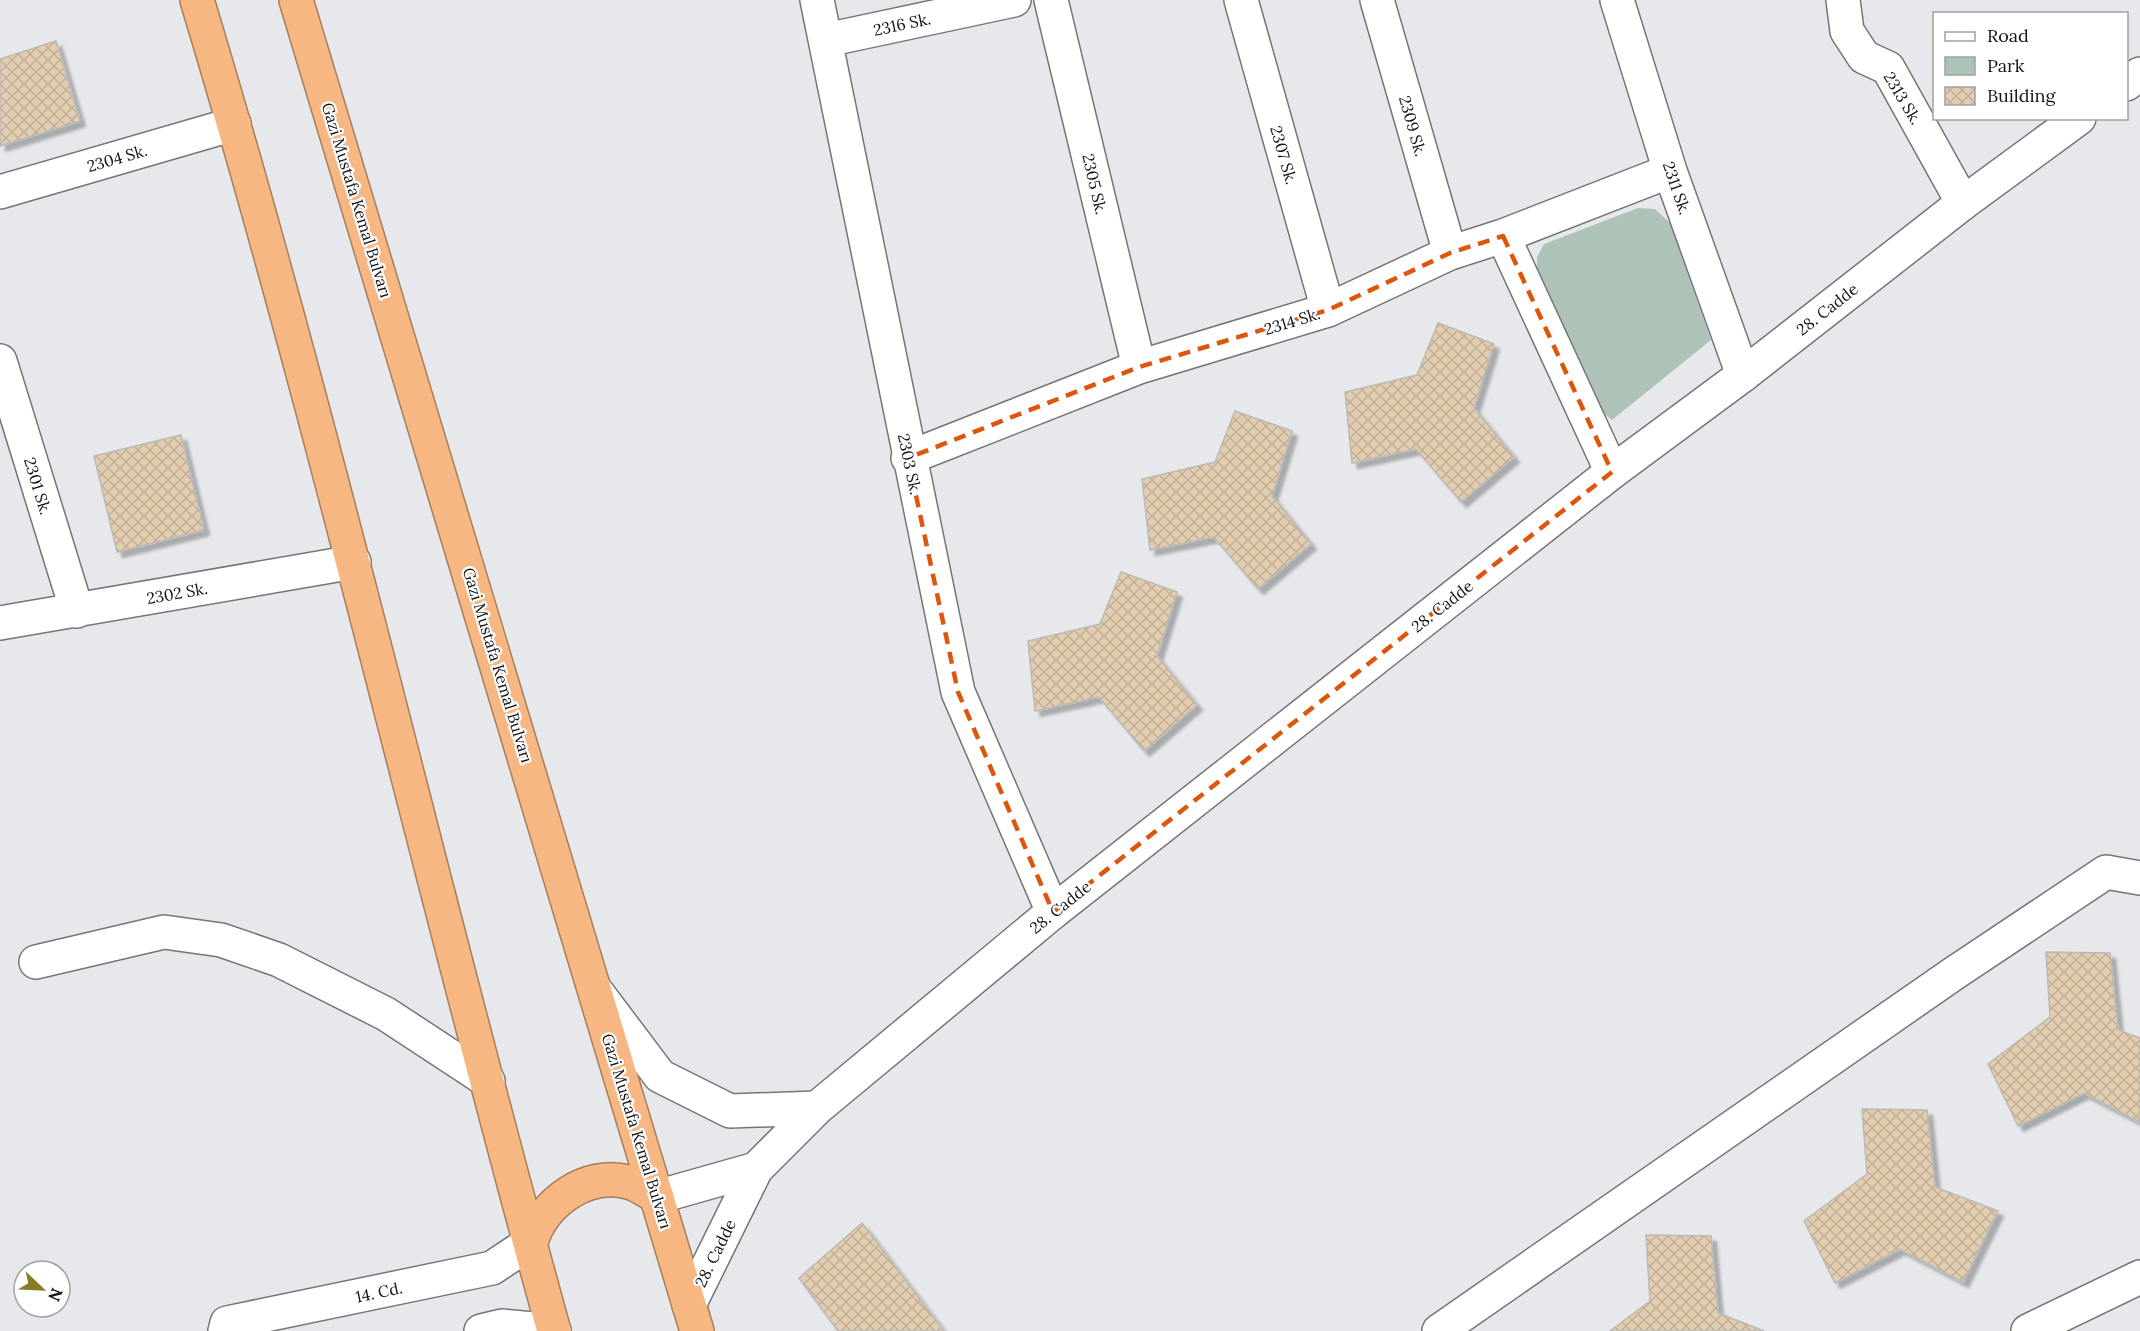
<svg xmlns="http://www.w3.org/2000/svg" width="2140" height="1331" font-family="Lora,serif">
<defs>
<pattern id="building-cross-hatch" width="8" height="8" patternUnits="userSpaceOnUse" patternTransform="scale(1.5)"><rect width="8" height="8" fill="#e3cdb0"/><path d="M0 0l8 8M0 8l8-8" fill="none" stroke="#c2af96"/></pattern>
<filter id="shadow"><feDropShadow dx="5.5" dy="5.5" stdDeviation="1.5" flood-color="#0004"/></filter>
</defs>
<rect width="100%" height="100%" fill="#e7e8eb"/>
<!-- green -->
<path fill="#aec3b8" d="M1638 208 1655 209 1670 223 1711 340 1612 420 1602 412 1537 269V257L1544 244Z"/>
<!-- building -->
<path fill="url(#building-cross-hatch)" stroke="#bab9b6" stroke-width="1.5" filter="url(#shadow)" d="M56 41 80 121 0 146V59Z
M1438 323 1494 344 1474 408 1514 457 1461 502 1416 449 1352 463 1345 392 1417 375Z
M1235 411 1292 431 1272 496 1311 544 1258 589 1214 537 1150 550 1142 479 1215 462Z
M181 435 204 530 117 552 94 456Z
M1121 572 1177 592 1157 656 1197 705 1144 751 1099 697 1035 711 1028 641 1100 624Z
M2046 952 2110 953 2118 1030 2140 1038V1122L2084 1093 2018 1126 1988 1064 2050 1017Z
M1862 1109 1927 1110 1935 1187 1998 1211 1963 1282 1900 1249 1835 1283 1804 1221 1867 1174Z
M862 1223 944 1331H838L799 1278Z
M1646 1235 1711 1236 1718 1313 1764 1331H1610L1650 1301Z"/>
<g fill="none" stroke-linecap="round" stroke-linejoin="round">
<!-- street casing -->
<g stroke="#737577" stroke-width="36">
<path id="street" d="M817 0 958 692 1053 912
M1051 0 1139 367
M1241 0 1328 310
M1377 0 1450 253
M1617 0 1670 171 1743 375
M1843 0 1847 31 1864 57 1888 68 1963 203
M826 40 1014 0
M0 192 234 124
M1503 236 1612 472
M0 361 77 611
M908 458 1139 367 1328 310 1450 253 1503 236 1670 171
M0 623 354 562
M36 962 164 932 221 940 279 960 386 1014 488 1081
M225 1331 227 1323 492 1268 531 1242
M481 1331 502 1326 554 1331
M1439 1331 1953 974 2106 872 2140 878
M2028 1331 2140 1277"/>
</g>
<!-- secondary casing -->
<g stroke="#737577" stroke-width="36">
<path id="secondary" d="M2126 84 2140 74
M596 991 660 1076 730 1111 817 1108
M657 1197 756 1169
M689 1305 756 1169 817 1108 1053 912 1612 472 1743 375 1963 203 2079 118"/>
</g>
<!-- highway casing -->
<g stroke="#a67e5c" stroke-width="36">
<path id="highway" d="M197 0C330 440 431 889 554 1331
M296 0 697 1331
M531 1242C543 1203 586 1171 628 1182 638 1184 648 1192 657 1197"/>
</g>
<!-- street -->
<use href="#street" stroke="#fff" stroke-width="33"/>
<!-- secondary -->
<use href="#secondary" stroke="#fff" stroke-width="33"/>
<!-- highway -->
<use href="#highway" stroke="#f6b782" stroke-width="33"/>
</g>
<!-- marked area -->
<path fill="none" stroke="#dd560c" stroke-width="4.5" stroke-dasharray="12 8" stroke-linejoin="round" d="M1503 236 1612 472 1053 912 958 692 908 458 1139 367 1328 310 1450 253Z"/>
<g text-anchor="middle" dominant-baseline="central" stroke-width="4.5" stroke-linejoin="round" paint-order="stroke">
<!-- street labels -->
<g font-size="16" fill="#121314" stroke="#fff">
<text transform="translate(902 24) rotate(-12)">2316 Sk.</text>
<text transform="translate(1903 98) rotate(59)">2313 Sk.</text>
<text transform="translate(1413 126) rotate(74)">2309 Sk.</text>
<text transform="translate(1284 155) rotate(74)">2307 Sk.</text>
<text transform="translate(117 158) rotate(-16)">2304 Sk.</text>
<text transform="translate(1095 184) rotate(77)">2305 Sk.</text>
<text transform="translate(1677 188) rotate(71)">2311 Sk.</text>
<text transform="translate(357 200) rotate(73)">Gazi Mustafa Kemal Bulvarı</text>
<text transform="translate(1827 309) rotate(-38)">28. Cadde</text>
<text transform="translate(1292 321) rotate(-17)">2314 Sk.</text>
<text transform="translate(910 464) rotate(78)">2303 Sk.</text>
<text transform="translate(38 486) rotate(73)">2301 Sk.</text>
<text transform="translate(177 593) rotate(-10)">2302 Sk.</text>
<text transform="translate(1442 606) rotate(-38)">28. Cadde</text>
<text transform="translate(498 665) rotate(73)">Gazi Mustafa Kemal Bulvarı</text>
<text transform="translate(1060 907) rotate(-39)">28. Cadde</text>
<text transform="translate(637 1131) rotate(73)">Gazi Mustafa Kemal Bulvarı</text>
<text transform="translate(715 1253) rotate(-64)">28. Cadde</text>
<text transform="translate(379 1292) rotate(-12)">14. Cd.</text>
</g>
</g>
<!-- legend -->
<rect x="1933" y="12" width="195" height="108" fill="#ffffff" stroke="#a0a1a1" stroke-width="1.5"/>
<rect x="1945" y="32" width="30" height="9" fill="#ffffff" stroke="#a0a1a1" stroke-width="1.5"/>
<text x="1987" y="42" font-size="18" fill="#121314">Road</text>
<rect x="1945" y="57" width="30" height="18" fill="#aec3b8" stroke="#a0a1a1" stroke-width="1.5"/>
<text x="1987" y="72" font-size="18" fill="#121314">Park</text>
<rect x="1945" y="87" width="30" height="18" fill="url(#building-cross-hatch)" stroke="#a0a1a1" stroke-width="1.5"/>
<text x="1987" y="102" font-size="18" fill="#121314">Building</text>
<!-- north arrow -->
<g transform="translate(42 1289) rotate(113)"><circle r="28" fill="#ffffff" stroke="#a0a1a1" stroke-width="1.5"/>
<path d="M0-4.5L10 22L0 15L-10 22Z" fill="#867c22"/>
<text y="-9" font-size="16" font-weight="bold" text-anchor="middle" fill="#121314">N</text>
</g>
</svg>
